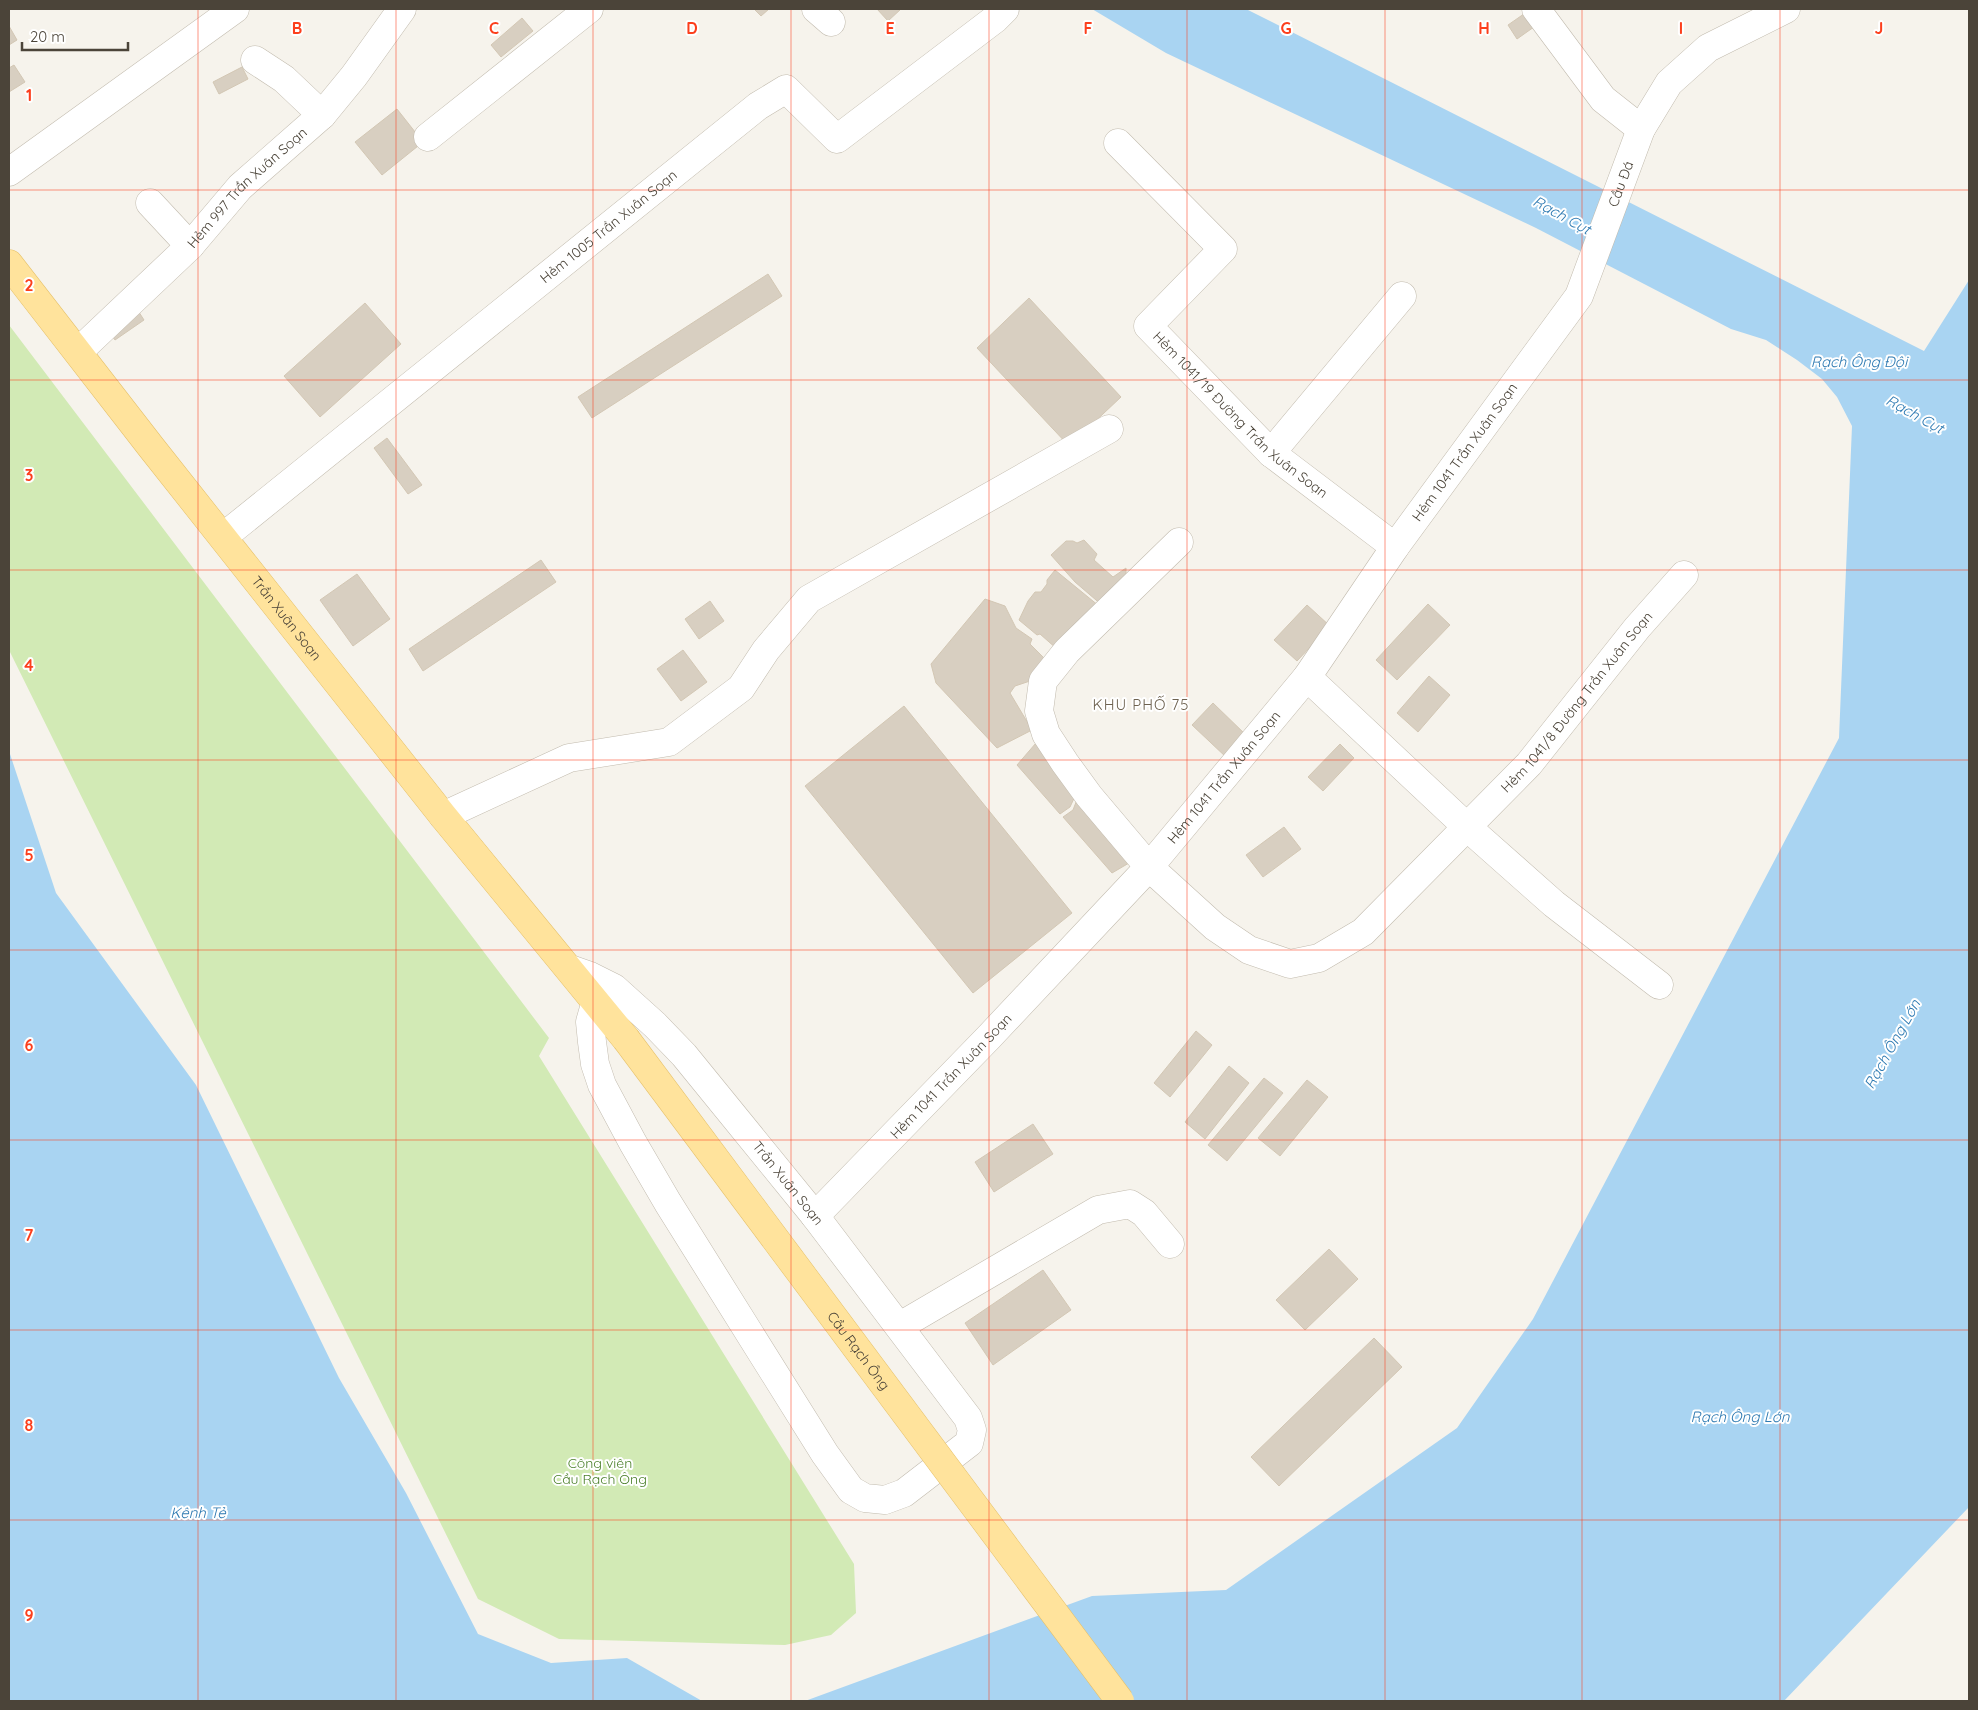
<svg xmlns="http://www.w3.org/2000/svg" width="1978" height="1710" font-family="Quicksand,sans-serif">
<rect width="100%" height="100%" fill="#f6f3ec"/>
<!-- green -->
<path fill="#d2eab5" d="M9 325 549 1038 539 1056 854 1564 856 1613 831 1635 785 1645 559 1639 478 1599 9 650Z"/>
<!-- water -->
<path fill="#a9d4f2" d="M1092 9H1246L1924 351 1969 280V1507L1784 1701H805L1092 1596 1226 1590 1457 1428 1533 1319 1839 738 1852 426 1837 397 1822 379 1797 360 1766 340 1731 329 1536 228 1166 53Z
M9 751 56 893 196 1085 339 1378 406 1493 478 1634 551 1663 627 1658 702 1701H9Z"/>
<!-- building -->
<path fill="#d8cfc1" stroke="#d3c7b4" d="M754 9H769L761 16Z
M877 9H901L888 21Z
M1531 9 1541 22 1517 39 1508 25Z
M522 18 533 31 501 57 491 45Z
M9 26 17 40 9 45Z
M14 65 25 82 9 92V68Z
M242 67 248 79 219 94 213 82Z
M397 109 423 142 382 175 355 142Z
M768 274 782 296 592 418 578 397Z
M1029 298 1121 397 1069 446 977 348Z
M365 303 401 344 320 417 284 376Z
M135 306 144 320 115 340 106 327Z
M387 438 422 485 408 494 374 448Z
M1084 540 1097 554 1094 560 1113 577 1126 568V578L1103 606 1075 582 1051 555 1066 541H1073L1077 543Z
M541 560 556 582 423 671 409 649Z
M1055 570 1099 606 1057 649 1040 634 1037 635 1019 620 1028 601 1035 592H1041L1047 584V580Z
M357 574 390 619 353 646 320 600Z
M985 599 1005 606 1016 628 1032 639 1030 644 1044 658 1030 681 1015 686 1010 693 1032 730 997 748 936 683 931 664Z
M710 601 724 621 699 639 685 619Z
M1428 604 1450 625 1397 680 1376 660Z
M1307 605 1330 626 1297 661 1274 640Z
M683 650 707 682 681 701 657 669Z
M1429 676 1450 695 1418 732 1397 713Z
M1213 703 1247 736 1227 758 1192 725Z
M904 706 1072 913 973 993 805 786Z
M1036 743 1076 794 1070 807 1060 814 1017 765Z
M1340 744 1354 758 1323 791 1308 777Z
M1078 797 1129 863 1112 873 1063 817 1073 810Z
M1284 827 1301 849 1263 877 1246 855Z
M1196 1031 1212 1045 1170 1097 1154 1083Z
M1229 1066 1249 1083 1205 1139 1185 1122Z
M1264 1078 1283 1093 1227 1161 1208 1145Z
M1307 1080 1328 1097 1280 1156 1258 1138Z
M1033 1124 1053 1154 994 1192 975 1162Z
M1329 1249 1358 1279 1305 1330 1276 1300Z
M1043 1270 1071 1310 993 1365 965 1323Z
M1374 1338 1402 1367 1279 1486 1251 1457Z"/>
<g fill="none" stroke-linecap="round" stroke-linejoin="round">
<!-- minor casing -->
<g stroke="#c2bbae" stroke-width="29">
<g id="minor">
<path d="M816 9 831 22"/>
<path d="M1536 9 1603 99 1641 129"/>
<path d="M255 60 284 79 322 115"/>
<path d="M428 137 589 9"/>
<path id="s1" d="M1118 143 1223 249 1148 326 1271 453 1395 547"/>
<path d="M9 172 235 9"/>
<path d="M150 203 190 246"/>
<path id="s2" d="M78 352 190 246 240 187 322 115 354 76 402 9"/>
<path d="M1271 453 1402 296"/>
<path id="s3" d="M223 537 758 106 786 89 837 139 995 19 1005 9"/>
<path id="s4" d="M1179 542 1067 651 1043 681 1039 711 1046 734 1065 763 1089 796 1149 867 1215 927 1249 950 1290 964 1319 958 1363 932 1529 764 1637 628 1684 575"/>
<path d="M1307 677 1467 827 1554 904 1659 985"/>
<path d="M443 816 569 758 669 742 741 688 766 650 809 599 1109 429"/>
<path id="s5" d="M570 969 590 976 614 988 655 1025 684 1055 815 1216 968 1418 972 1430 969 1443 904 1493 885 1500 865 1498 851 1490 825 1454 668 1203 633 1143 602 1085 595 1064 592 1042 590 1022 596 1001"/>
<path id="s6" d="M815 1216 989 1037 1149 867 1307 677 1395 547 1579 296 1641 129 1669 83 1708 48 1786 9"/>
<path d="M900 1326 1098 1210 1130 1204 1144 1213 1170 1244"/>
</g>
</g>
<!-- major casing -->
<g stroke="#e6c16a" stroke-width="29">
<g id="major">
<path id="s7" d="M9 264 151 447 443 816 626 1039"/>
</g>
</g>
<!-- minor -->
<use href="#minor" stroke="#fff" stroke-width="28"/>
<!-- major -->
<use href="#major" stroke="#ffe39c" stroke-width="28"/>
<!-- major-bridge casing -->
<g stroke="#e6c16a" stroke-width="29" stroke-linecap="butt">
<g id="major-bridge">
<path id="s8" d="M626 1039 1120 1701"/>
</g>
</g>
<!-- major-bridge -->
<use href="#major-bridge" stroke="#ffe39c" stroke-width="28"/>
</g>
<!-- grid -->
<path fill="none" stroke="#fc3f1d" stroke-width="1" stroke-opacity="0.55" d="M198 9V1701M396 9V1701M593 9V1701M791 9V1701M989 9V1701M1187 9V1701M1385 9V1701M1582 9V1701M1780 9V1701M9 190H1969M9 380H1969M9 570H1969M9 760H1969M9 950H1969M9 1140H1969M9 1330H1969M9 1520H1969"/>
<g text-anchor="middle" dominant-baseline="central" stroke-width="4" stroke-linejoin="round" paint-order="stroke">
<!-- street labels -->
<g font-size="14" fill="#4b4439" stroke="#fff">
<text stroke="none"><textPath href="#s6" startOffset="1318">Cầu Đá</textPath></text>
<text stroke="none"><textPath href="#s2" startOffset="236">Hẻm 997 Trần Xuân Soạn</textPath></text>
<text stroke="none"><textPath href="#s3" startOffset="495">Hẻm 1005 Trần Xuân Soạn</textPath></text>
<text stroke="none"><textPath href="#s1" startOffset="385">Hẻm 1041/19 Đường Trần Xuân Soạn</textPath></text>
<text stroke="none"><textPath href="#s6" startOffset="1005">Hẻm 1041 Trần Xuân Soạn</textPath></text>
<text stroke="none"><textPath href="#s7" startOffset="450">Trần Xuân Soạn</textPath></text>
<text stroke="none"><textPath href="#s4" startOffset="986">Hẻm 1041/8 Đường Trần Xuân Soạn</textPath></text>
<text stroke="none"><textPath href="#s6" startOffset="600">Hẻm 1041 Trần Xuân Soạn</textPath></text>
<text stroke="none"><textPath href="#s6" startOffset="195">Hẻm 1041 Trần Xuân Soạn</textPath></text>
<text stroke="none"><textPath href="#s5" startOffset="310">Trần Xuân Soạn</textPath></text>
<text stroke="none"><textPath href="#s8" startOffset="389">Cầu Rạch Ông</textPath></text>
</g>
<!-- park labels -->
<g font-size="14" fill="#4a7f2a" stroke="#fff">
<text x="600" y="1463">Công viên<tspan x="600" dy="16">Cầu Rạch Ông</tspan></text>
</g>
<!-- water labels -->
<g font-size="15" font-style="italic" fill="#2e7ab2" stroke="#fff">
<text transform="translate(1562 215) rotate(29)">Rạch Cụt</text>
<text x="1859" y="361">Rạch Ông Đội</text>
<text transform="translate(1915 414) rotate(29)">Rạch Cụt</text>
<text transform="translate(1892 1044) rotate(-61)">Rạch Ông Lớn</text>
<text x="1740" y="1416">Rạch Ông Lớn</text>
<text x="198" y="1512">Kênh Tẻ</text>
</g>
<!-- neighbourhood labels -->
<g font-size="15" letter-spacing="1" fill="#6e6250" stroke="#fff">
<text x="1141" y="704">KHU PHỐ 75</text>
</g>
</g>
<g font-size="16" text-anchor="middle" font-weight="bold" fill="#fc3f1d" stroke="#fff" stroke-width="4" stroke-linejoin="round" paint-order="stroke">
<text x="297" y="34">B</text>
<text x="494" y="34">C</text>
<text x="692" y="34">D</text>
<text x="890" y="34">E</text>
<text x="1088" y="34">F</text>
<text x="1286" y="34">G</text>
<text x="1484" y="34">H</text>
<text x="1681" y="34">I</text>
<text x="1879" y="34">J</text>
<text x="29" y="101">1</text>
<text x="29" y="291">2</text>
<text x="29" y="481">3</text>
<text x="29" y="671">4</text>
<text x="29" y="861">5</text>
<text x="29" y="1051">6</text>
<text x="29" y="1241">7</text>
<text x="29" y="1431">8</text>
<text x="29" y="1621">9</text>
</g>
<!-- border -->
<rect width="1978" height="1710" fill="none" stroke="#4b4439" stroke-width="20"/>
<!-- scale -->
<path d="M22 42v8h106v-8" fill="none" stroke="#4b4439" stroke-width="2.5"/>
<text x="30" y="42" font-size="15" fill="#4b4439" stroke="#ffffff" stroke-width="4" paint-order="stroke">20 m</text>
</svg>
